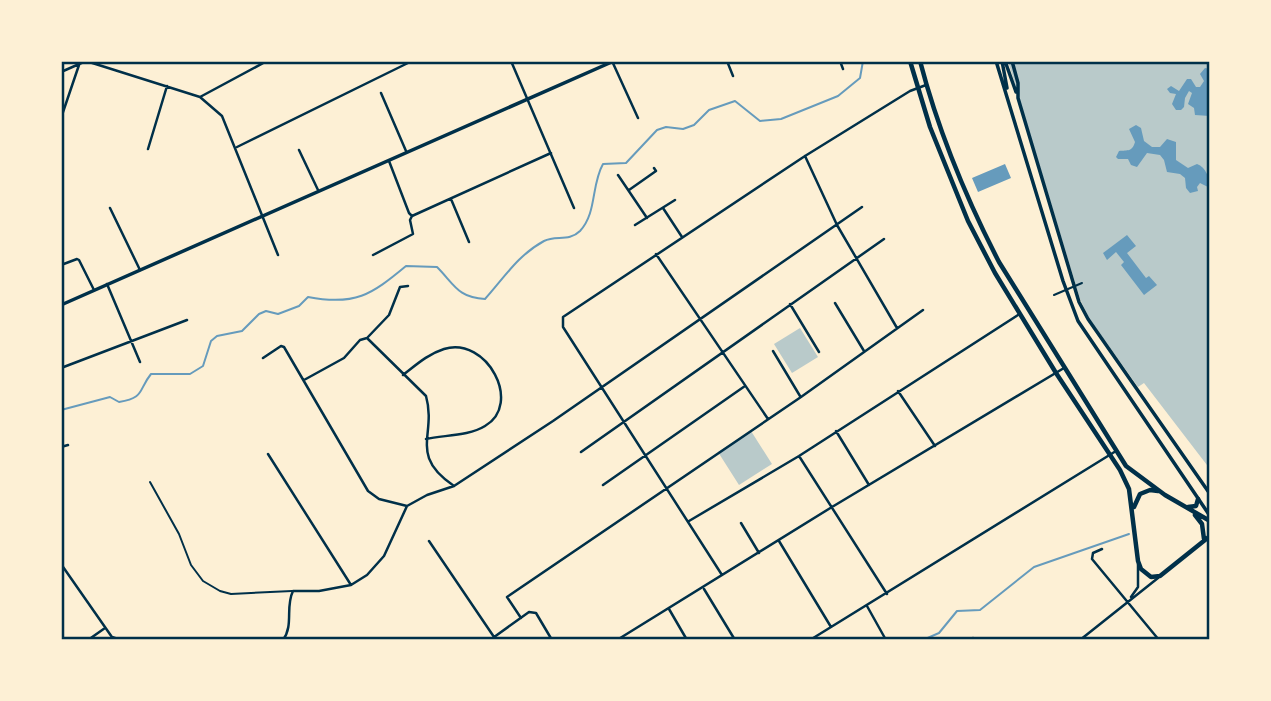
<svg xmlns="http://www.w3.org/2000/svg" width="1271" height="701" font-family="Rubik,sans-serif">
<rect width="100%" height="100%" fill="#fdf0d5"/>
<!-- green -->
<path fill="#b9caca" d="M1008 61H1210V469L1144 383 1138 387 1089 318 1080 299Z
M800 328 818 357 792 373 774 344Z
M751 431 772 464 739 485 718 452Z"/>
<!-- water -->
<path fill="#669bbc" d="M1205 68 1210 69V116L1195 115 1194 108 1188 104 1192 93 1189 91 1185 98 1184 107 1181 110H1176L1172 104 1176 94 1170 93 1167 89 1171 86 1179 91 1187 79H1191L1196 87H1200L1204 81 1200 74Z
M1136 125 1141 128 1144 141 1152 147H1160L1167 139 1176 142V160L1188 168 1197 164C1206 167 1210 179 1210 188L1200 183 1197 187 1198 191 1190 193 1186 188 1185 178 1180 174 1167 172 1164 160 1160 155 1147 153 1137 167 1131 165 1128 159H1118L1116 157 1119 151C1128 150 1132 152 1135 142L1129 129Z
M1005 164 1011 178 978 192 972 178Z
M1127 235 1136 246 1127 253 1146 278 1149 276 1157 285 1144 295 1121 265 1124 262 1116 252 1107 260 1103 253Z"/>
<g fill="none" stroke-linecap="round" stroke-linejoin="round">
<!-- stream -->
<path stroke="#669bbc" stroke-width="2" d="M61 410 110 397 119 402C145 398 138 390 151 374H190L203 366 211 341 217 336 242 331 259 314 266 311 278 314 299 306 308 297C355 306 371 295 406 266L437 267C454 284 458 298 485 299 504 278 518 255 544 241 556 235 569 242 580 231 597 213 591 185 603 164L626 163 657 130 666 127 683 129 694 125 709 110 735 101 760 121 781 119 838 96 860 78 863 61
M923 640 939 633 957 611 980 610 1034 567 1129 534"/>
<!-- service -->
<path stroke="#003049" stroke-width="2" d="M150 482 179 534 191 565 203 581 220 591 231 594 292 591"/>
<!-- pedestrian -->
<path stroke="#003049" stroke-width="2" d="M1054 295 1082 283"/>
<!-- minor -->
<path stroke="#003049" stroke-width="2.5" d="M86 61 200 97 222 116 278 255
M511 61 574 208
M612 61 638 118
M727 61 733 76
M840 61 843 69
M61 72 86 61
M381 93 406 151
M200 97 267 61
M61 118 79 65
M237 147 412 61
M148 149 167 86
M299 150 318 190
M805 156 837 225 897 328
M389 161 409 213 412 216
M618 175 647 218
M629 190 656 171 654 168
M451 199 469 242
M110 208 140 270
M663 208 682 237
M412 216 551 153
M635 225 675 200
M656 254 768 419
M373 255 413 234 410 220 412 216
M61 265 77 259 79 260 94 290
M107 284 140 362
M835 303 864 351
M790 304 819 352
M367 338 426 396C437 435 408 455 454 486
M773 351 800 396
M263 358 281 346 284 347 368 491 379 499 407 506
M61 368 187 320
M403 375C416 365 428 354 444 349 487 336 523 404 485 426 469 436 444 435 426 439
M304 380 344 358 360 340 367 338 389 315 400 287 408 286
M898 391 935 446
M836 431 869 485
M61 447 68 445
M581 452 884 239
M268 454 351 585
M799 456 887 594
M603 485 745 386
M689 521 799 456 1018 315
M741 523 759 553
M429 541 494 637
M779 541 831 627
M1102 549 1093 553 1092 559 1159 640
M61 564 114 640
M722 575 563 327V317L805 156 910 91 926 85
M704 589 735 640
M1131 597 1138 587V564
M867 606 886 640
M669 609 687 640
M521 618 507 597 801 397 923 310
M112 637 121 640
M973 638 975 640
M88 640 105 628
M283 640C294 625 285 607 293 591H319L351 585 367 575 384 556 407 506 427 495 454 486 553 421 862 207
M490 640 529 612 536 613 552 640
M617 640 832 507 1064 368
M810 640 1116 451
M1080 640 1158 578
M1205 640 1210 636"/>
<!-- secondary -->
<path stroke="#003049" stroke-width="3.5" d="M996 61 1063 281 1078 321 1210 516
M1002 61 1007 88
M1005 61 1016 92
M1012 61 1018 83V98L1079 302 1088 319 1210 494
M61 305 614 61"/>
<!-- primary -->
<path stroke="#003049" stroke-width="4.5" d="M910 61 930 127 968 221 995 273 1056 373 1120 470 1129 489 1138 561 1141 569 1151 577 1160 576 1210 536
M920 61C938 130 966 198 999 262L1126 466 1165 495 1210 521
M1134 507 1140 494 1150 490 1158 491
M1188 507 1196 506 1198 499
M1195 515 1202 524 1204 539"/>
</g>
<!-- border -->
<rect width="1271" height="701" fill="none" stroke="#fdf0d5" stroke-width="126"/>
<rect x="63" y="63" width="1145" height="575" fill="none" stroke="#003049" stroke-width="2.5"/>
</svg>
